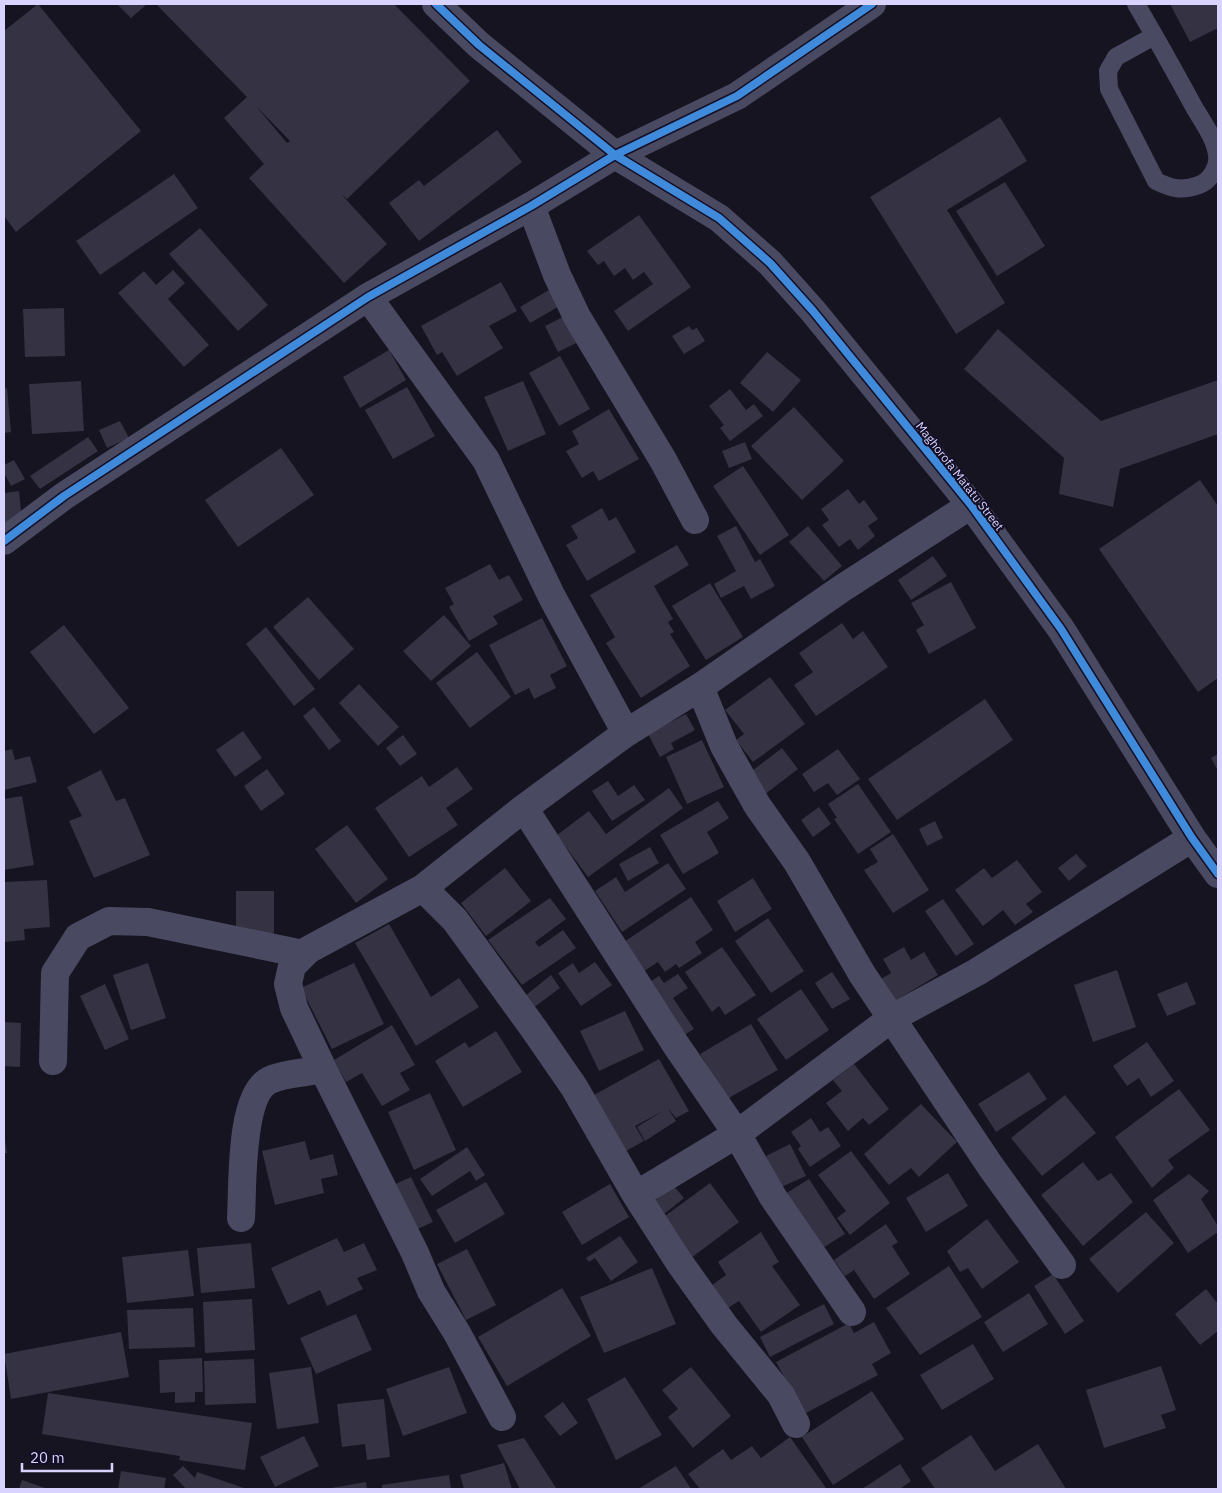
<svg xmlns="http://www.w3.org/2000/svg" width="1222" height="1493" font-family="'IBM Plex Sans',sans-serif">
<rect width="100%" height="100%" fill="#161421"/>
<!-- building -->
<path fill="#343243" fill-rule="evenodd" d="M38 4 141 131 16 232 4 216V31Z
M117 4H147L131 18Z
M156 4H394L470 81 347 199 341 194 387 244 344 283 249 178 264 164 224 118 247 97ZM256 106 290 141 287 143Z
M1170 4H1218V28L1190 42Z
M1000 117 1027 161 947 210 1005 303 956 334 870 197Z
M497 130 522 162 419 241 389 203 419 180 424 186Z
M174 174 198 208 100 275 76 241Z
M1005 182 1045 246 997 276 956 211Z
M639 215 691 287 628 331 614 311 653 284 644 272 633 280 625 268 614 276 604 261 598 265 587 251Z
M200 228 268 305 238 331 169 254Z
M173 270 185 283 168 299 209 345 184 367 118 293 144 271 156 285Z
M501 282 517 311 489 326 503 348 457 376 442 352 437 355 421 326Z
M554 287 563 304 530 323 520 307Z
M64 308 65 356 25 357 23 309Z
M567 315 580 341 558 352 545 326Z
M689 326 692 330 697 328 705 341 684 354 672 336Z
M998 329 1101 421 1218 380V434L1120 469 1113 507 1059 494 1064 458 964 369Z
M389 350 406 380 360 408 343 377Z
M767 352 801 380 773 412 740 383Z
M560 356 590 409 559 426 529 373Z
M81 381 84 431 32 434 29 384Z
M523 381 546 434 508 451 484 397Z
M407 387 435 436 393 459 365 410Z
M7 388 11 432 4 433V389Z
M730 389 746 410 754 404 763 416 730 441 720 428 724 425 709 406Z
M794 407 844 461 802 500 751 446Z
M609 409 639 459 599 481 593 471 582 478 566 451 579 444 572 431Z
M120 421 129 438 107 448 99 430Z
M88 437 98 451 40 489 30 476Z
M745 442 752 459 729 468 722 451Z
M281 448 314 495 238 547 205 500Z
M14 460 25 479 11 486 4 473V465Z
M743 466 789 535 760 555 713 486Z
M1200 480 1218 506V678L1198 692 1099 549Z
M848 489 859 504 864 500 878 519 868 526 875 536 858 550 850 539 839 547 822 525 829 520 821 509Z
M19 491 22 521 5 523 4 493Z
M602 508 609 521 616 517 636 552 587 581 566 545 578 538 571 526Z
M736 526 755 562 760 559 775 586 751 599 744 586 721 598 714 584 736 571 717 536Z
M808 526 842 566 824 581 789 542Z
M677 545 689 565 654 586 673 619 668 622 674 632 670 634 690 666 641 698 606 643 615 637 590 595Z
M933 556 947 576 911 600 898 580Z
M490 564 499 580 509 575 523 600 493 616 498 624 469 641 449 607 454 604 445 588Z
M951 582 976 628 929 654 916 630 924 625 911 603Z
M710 583 743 637 706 660 672 606Z
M308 597 354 649 319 680 273 627Z
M444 615 471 646 431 681 403 651Z
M542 618 567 666 550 675 556 688 534 699 529 688 515 695 489 645Z
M842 623 853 639 863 631 888 667 816 716 794 685 813 672 799 653Z
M64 625 129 708 94 734 30 652Z
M266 627 315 689 294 706 246 644Z
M477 652 511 697 470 728 436 683Z
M770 677 805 724 753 762 736 740 744 734 725 710Z
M359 684 399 727 378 746 339 703Z
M985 699 1013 740 897 820 868 779Z
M314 707 341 741 329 750 303 716Z
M686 714 695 730 671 743 674 749 660 757 648 734Z
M243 731 262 758 235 777 216 750Z
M403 735 417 754 400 766 386 748Z
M702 740 724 787 687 804 666 757Z
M782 748 798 769 764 795 748 774Z
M12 749 15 760 30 756 37 782 4 790V751Z
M838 749 860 779 837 795 828 783 814 792 802 774Z
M1218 754V771L1211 758Z
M457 767 473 789 446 808 458 825 409 857 375 808 422 776 429 787Z
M267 769 285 794 261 811 244 786Z
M101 770 116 801 125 798 150 855 94 878 69 821 82 816 67 787Z
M608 781 618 796 634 785 645 800 612 821 592 791Z
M858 784 891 832 858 854 834 819 837 818 828 804Z
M669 788 683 808 588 877 557 835 589 811 606 834Z
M22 796 34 865 4 870V799Z
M718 801 729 818 707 832 719 853 683 874 660 835Z
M819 807 831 824 813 837 801 820Z
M935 821 943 838 927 846 919 829Z
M347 825 388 879 356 903 315 849Z
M893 834 929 890 893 913 864 870 878 862 870 849Z
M650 847 659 863 628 881 619 864Z
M1076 854 1087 866 1069 881 1058 868Z
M1017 860 1042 892 1026 904 1033 912 1015 925 1003 910 983 926 955 890 984 868 992 878Z
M668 863 686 889 622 932 595 891 616 877 625 892Z
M505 868 531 901 486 936 461 903Z
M753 878 772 909 735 932 717 901Z
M47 880 50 927 24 929 25 940 4 942V882Z
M236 891H274V933H236Z
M691 897 713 930 695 942 702 953 679 968 676 964 665 972 658 962 641 973 621 944Z
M550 898 566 919 535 942 539 947 563 930 576 948 522 985 488 940Z
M943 899 974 944 956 956 925 911Z
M768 918 804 971 771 993 735 941Z
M389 924 431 997 459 978 479 1007 416 1046 355 943Z
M722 947 756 995 725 1015 719 1006 712 1012 685 972Z
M904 947 911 960 924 952 938 975 893 1002 879 980 891 973 883 959Z
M595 962 612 985 581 1006 558 973 573 963 579 973Z
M148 963 166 1018 131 1030 113 975Z
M354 963 384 1024 332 1049 301 988Z
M1117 970 1136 1027 1093 1042 1074 985Z
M832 972 850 999 832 1009 815 983Z
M678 974 688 988 673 998 694 1029 676 1040 642 987 659 976 664 983Z
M551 975 560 988 529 1011 520 1000Z
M1187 982 1196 1004 1167 1016 1157 994Z
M105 984 129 1039 105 1050 80 996Z
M801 989 829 1030 786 1060 757 1019Z
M625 1011 644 1050 599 1071 580 1031Z
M4 1022 21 1023 20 1067 4 1066Z
M751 1024 778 1070 727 1099 700 1054Z
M392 1025 415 1065 400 1073 410 1090 382 1106 362 1073 346 1082 334 1060Z
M496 1031 522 1072 463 1107 435 1061 465 1042 469 1048Z
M1147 1042 1174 1081 1151 1097 1139 1078 1127 1086 1113 1066Z
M659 1059 689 1111 676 1118 668 1108 676 1121 645 1141 637 1127 663 1111 635 1126 644 1141 626 1151 594 1095Z
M854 1064 889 1109 869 1125 863 1118 848 1131 826 1103 842 1091 833 1080Z
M1029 1072 1047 1099 996 1132 978 1104Z
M1179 1089 1210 1130 1168 1160 1174 1168 1152 1188 1115 1137Z
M430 1093 456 1150 414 1170 388 1112Z
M1065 1095 1096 1133 1042 1176 1011 1138Z
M921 1104 957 1142 919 1177 911 1168 889 1185 864 1154Z
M811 1118 820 1132 828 1127 841 1146 810 1167 798 1149 801 1146 791 1132Z
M4 1134 7 1153H4Z
M305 1141 310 1160 333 1154 338 1175 321 1179 324 1193 275 1205 262 1151Z
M790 1144 806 1176 781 1187 766 1156Z
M467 1147 485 1175 476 1181 470 1171 432 1196 420 1179Z
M851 1151 890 1203 850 1235 837 1218 846 1211 818 1175Z
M1083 1162 1098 1181 1111 1173 1133 1202 1083 1246 1041 1195Z
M948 1173 968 1206 926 1232 906 1198Z
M1189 1174 1209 1191 1201 1199 1218 1226V1232L1188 1253 1153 1200Z
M411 1177 433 1222 413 1231 391 1186Z
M809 1179 845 1234 821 1249 785 1194Z
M486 1182 505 1214 455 1243 436 1210Z
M710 1183 739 1222 691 1258 661 1219Z
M610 1184 629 1217 582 1245 562 1212Z
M674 1186 684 1198 658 1219 648 1206Z
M1146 1212 1174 1243 1118 1293 1089 1259Z
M987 1219 1019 1262 982 1289 968 1268 960 1272 947 1251Z
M886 1224 898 1242 892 1246 910 1274 874 1299 854 1270 845 1276 834 1260Z
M761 1232 779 1262 772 1266 800 1305 761 1332 739 1301 728 1308 712 1285 726 1275 718 1262Z
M620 1236 638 1262 611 1281 595 1258 589 1262 586 1258Z
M337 1238 344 1252 364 1243 377 1270 357 1278 363 1289 327 1306 320 1290 288 1305 271 1268Z
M251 1243 255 1288 201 1293 197 1248Z
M467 1249 496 1305 466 1320 437 1264Z
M188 1250 194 1296 127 1303 122 1257Z
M949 1266 982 1317 920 1355 886 1308Z
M652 1268 676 1324 604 1353 580 1297Z
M1053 1274 1084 1321 1065 1334 1034 1286Z
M562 1288 591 1336 507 1386 478 1337Z
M1206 1289 1218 1304V1331L1200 1345 1175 1314Z
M1029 1293 1048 1324 1003 1352 984 1322Z
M252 1299 255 1350 205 1353 203 1302Z
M824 1304 834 1324 770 1357 760 1337Z
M193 1308 195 1347 129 1349 127 1310Z
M356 1314 372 1350 316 1374 300 1338Z
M874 1322 891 1353 872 1364 878 1375 804 1414 776 1362 849 1323 854 1333Z
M121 1332 129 1377 11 1399 4 1354Z
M973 1344 994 1379 942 1410 920 1375Z
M202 1358 203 1392H195V1402L175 1403V1392L160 1393 159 1360Z
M254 1359 256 1403 205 1405 204 1361Z
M1161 1366 1176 1410 1161 1415 1166 1428 1104 1448 1086 1390Z
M311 1367 319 1423 277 1429 269 1373Z
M449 1367 467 1413 403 1436 386 1389Z
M691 1367 731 1416 693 1448 668 1417 678 1409 662 1390Z
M625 1377 662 1435 616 1460 587 1399Z
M872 1391 904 1439 833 1485 802 1437Z
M48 1393 252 1423 245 1470 179 1460 180 1456 42 1434Z
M384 1399 390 1457 367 1460 365 1444 342 1447 337 1404Z
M563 1402 578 1423 560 1436 544 1416Z
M971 1435 995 1471 1038 1444 1066 1489H935L921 1468Z
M304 1436 319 1466 275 1487 260 1457Z
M790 1437 826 1488 824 1489H700L688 1474 723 1449 731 1460 752 1446 761 1458Z
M524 1438 556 1488 554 1489H520L497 1445Z
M504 1463 512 1489H464L460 1475Z
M900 1464 911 1481 900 1489H862Z
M183 1466 195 1478 197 1472 247 1489H186L173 1475Z
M676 1466 691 1489H638Z
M121 1471 166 1478 164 1489H118Z
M449 1475 451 1489H382V1485Z
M22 1480 48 1489H19Z
M366 1482 367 1489H331V1488Z"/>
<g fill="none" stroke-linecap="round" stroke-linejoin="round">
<!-- service -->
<path stroke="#4a4962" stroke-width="18" d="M1136 4C1156 38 1175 72 1194 107 1202 121 1215 138 1217 155 1219 167 1210 181 1199 185 1182 191 1172 189 1156 181L1109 89 1108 71 1116 57 1154 36"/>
<!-- minor -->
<path stroke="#4a4962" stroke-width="28" d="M436 4 479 45 615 155 719 218 770 263 813 311 971 505 1061 629 1192 838 1218 874
M531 206 557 275 577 317 663 460 695 520
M368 297 486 460 552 597 626 733
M700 687 724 746 757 805 797 862 862 974 991 1167 1062 1265
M524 808 676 1045 737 1134 773 1197 852 1312
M423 888 455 920 534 1029 574 1087 636 1195 679 1262 724 1325 781 1395 796 1424
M53 1061 55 973 78 937 109 921 148 922 303 954
M323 1069 294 1008 288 984 292 966 308 950 423 888 524 808 626 733 700 687 841 589 971 505
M636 1195 737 1134 892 1018 977 972 1192 838
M241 1218C243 1188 239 1094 270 1080 285 1073 307 1073 323 1069L415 1253 431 1291 457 1333 502 1417"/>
<!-- tertiary -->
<path stroke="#4a4962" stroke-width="28" d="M4 541 64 496 368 297 531 206 615 155 737 96 872 4"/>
<!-- cycleway casing -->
<g stroke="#130f26" stroke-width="11">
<path id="cycleway" d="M436 4 479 45 615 155 719 218 770 263 813 311 971 505 1061 629 1192 838 1218 874
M4 541 64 496 368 297 531 206 615 155 737 96 872 4"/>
</g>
<!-- cycleway -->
<use href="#cycleway" stroke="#408adc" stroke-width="8"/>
</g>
<g text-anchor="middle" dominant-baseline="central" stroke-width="4" stroke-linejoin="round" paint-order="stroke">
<!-- street labels -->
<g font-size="12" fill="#d9d4ff" stroke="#130f26">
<text transform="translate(960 476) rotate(52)">Maghorofa Matatu Street</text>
</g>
</g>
<!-- border -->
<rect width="1222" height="1493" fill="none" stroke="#d9d4ff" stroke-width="10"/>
<!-- scale -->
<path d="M22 1463v8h90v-8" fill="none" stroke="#d9d4ff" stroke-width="2.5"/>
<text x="30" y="1463" font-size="15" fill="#d9d4ff" stroke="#130f26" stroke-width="4" paint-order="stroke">20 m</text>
</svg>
